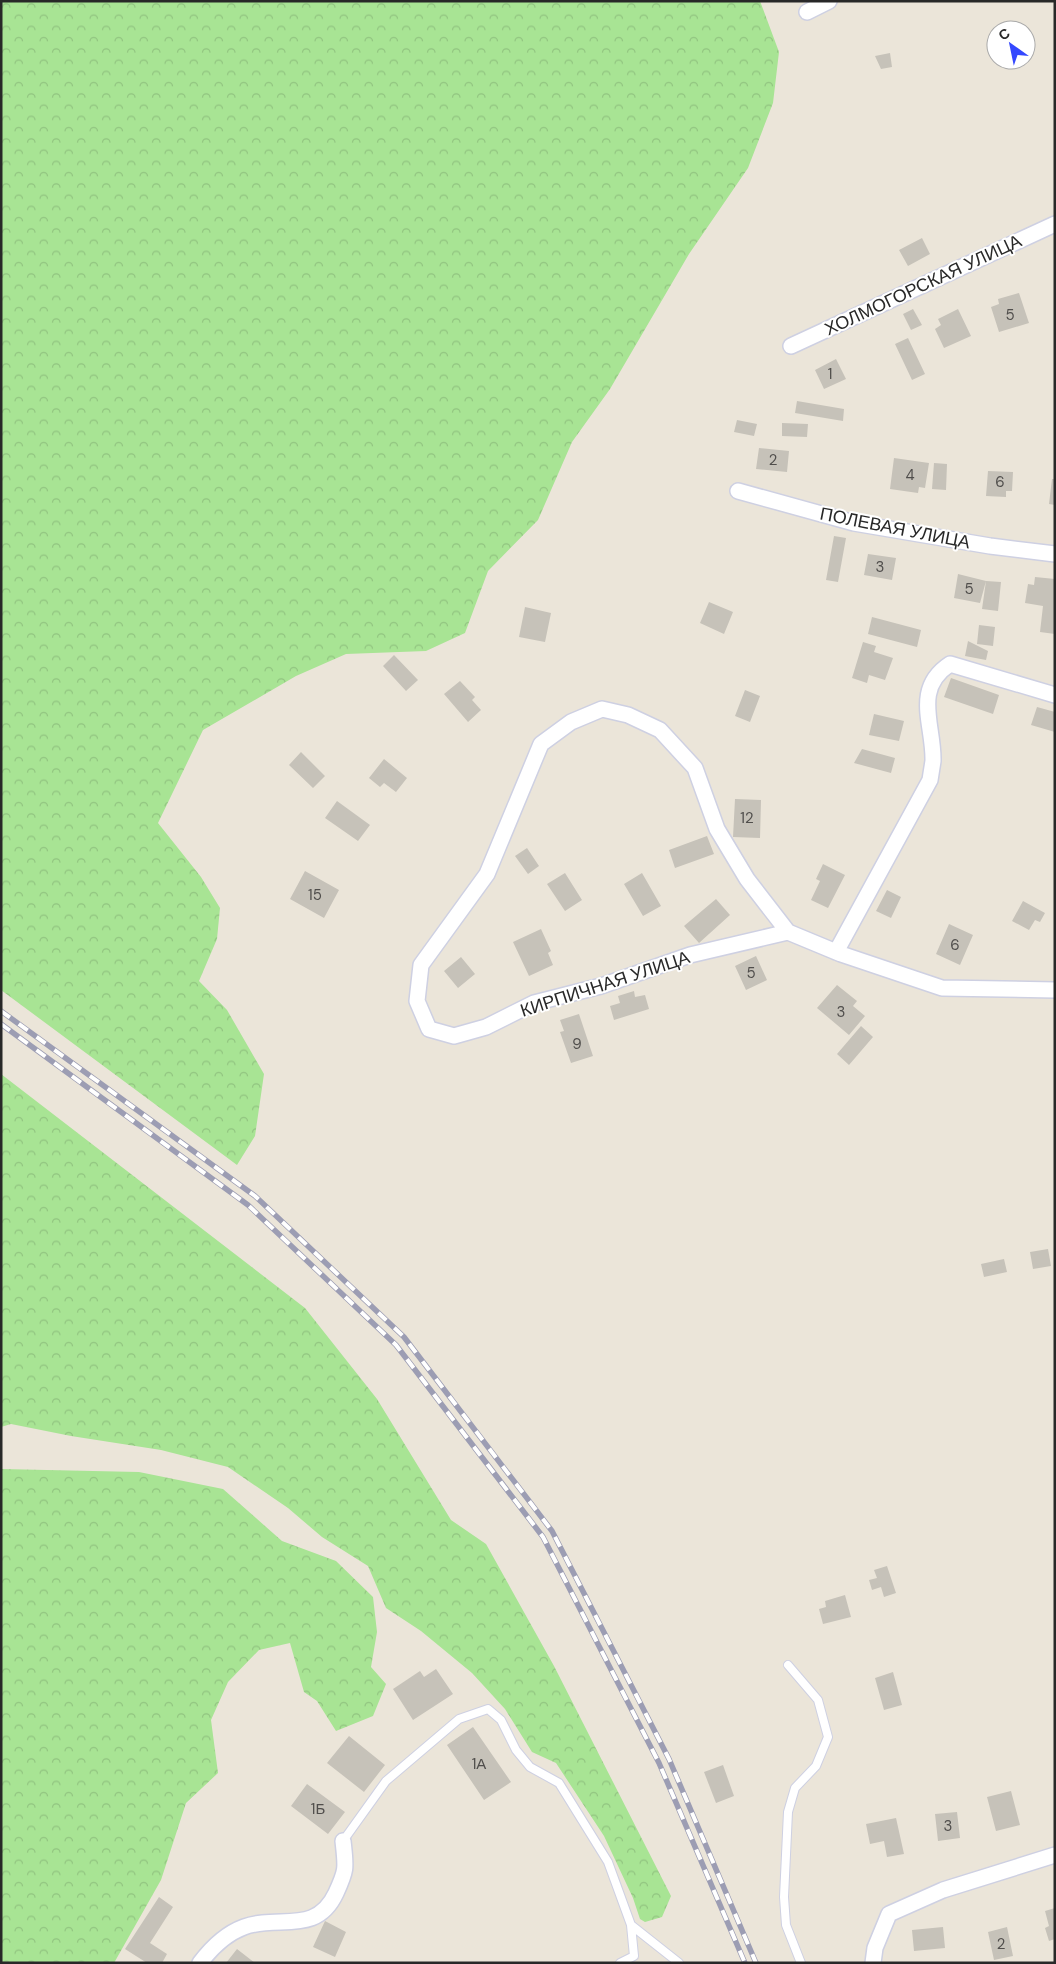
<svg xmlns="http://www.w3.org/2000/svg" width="1056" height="1964" font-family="'DM Sans',sans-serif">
<defs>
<pattern id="forest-crowns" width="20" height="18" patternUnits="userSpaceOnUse" patternTransform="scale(1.25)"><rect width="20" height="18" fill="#a8e494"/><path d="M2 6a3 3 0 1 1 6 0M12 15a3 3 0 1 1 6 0" fill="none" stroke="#91c480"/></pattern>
</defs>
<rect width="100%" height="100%" fill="#ebe5d9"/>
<!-- forest -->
<path fill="url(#forest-crowns)" d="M1 1H760L779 52 773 103 748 168 689 254 610 389 572 442 538 520 488 571 465 633 426 651 346 654 296 676 203 730 158 823 201 877 220 908 217 939 199 981 227 1010 264 1074 255 1136 237 1165 1 990Z
M1 1074 305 1308 377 1399 451 1520 486 1544 554 1666 671 1896 662 1917 645 1922 640 1919 633 1898 604 1836 556 1763 532 1752 505 1709 472 1673 421 1631 386 1608 368 1566 322 1537 288 1508 228 1467 161 1450 71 1436 11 1424 1 1427Z
M1 1469 139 1472 223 1489 282 1541 336 1561 373 1597 377 1632 371 1667 386 1684 373 1716 336 1731 317 1701 304 1692 290 1643 259 1650 228 1682 211 1720 218 1773 186 1803 161 1880 114 1963H1Z"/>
<!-- building -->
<path fill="#c6c2b9" d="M890 53 892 67 881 69 875 56Z
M922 238 930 254 908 266 899 250Z
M1019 293 1029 323 999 332 991 307 999 304 998 299Z
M913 309 922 325 911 330 903 314Z
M958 309 971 336 944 348 935 329 941 325 938 319Z
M908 338 925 374 912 380 895 344Z
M836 359 846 379 824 389 815 370Z
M797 401 844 409 843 421 795 413Z
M737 420 757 424 754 436 734 432Z
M782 423 808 424 807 437 782 436Z
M759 448 789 451 787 472 756 469Z
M894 458 929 463 925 488 919 487 918 493 890 489Z
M934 463 947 464 946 490 932 489Z
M988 471 1013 472 1012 491H1006V497L986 496Z
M1052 479H1055V505L1049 504Z
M834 536 846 538 838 582 826 580Z
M868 554 896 558 892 580 864 575Z
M958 574 986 581 980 603 954 598Z
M1035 577 1055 579V634L1040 632 1043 606 1025 603 1028 584 1034 585Z
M986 581 1001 582 998 611 982 609Z
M709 602 733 612 724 634 700 623Z
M525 607 551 613 545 642 519 637Z
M872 617 921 630 917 647 868 634Z
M979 625 995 627 993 646 977 644Z
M968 641 988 651 986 660 965 656Z
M863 642 876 646 874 652 893 658 885 680 869 675 867 683 852 678Z
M394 655 418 680 406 691 383 666Z
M951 678 999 695 993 714 944 697Z
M460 681 475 697 472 700 481 710 468 722 444 694Z
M745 690 760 696 750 722 735 716Z
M1037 707 1055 712V732L1031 725Z
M874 714 904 721 899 741 869 735Z
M862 749 895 758 891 773 854 763Z
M301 752 325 776 313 788 289 765Z
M384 759 407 778 396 792 384 783 380 787 369 778Z
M735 799 761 800 760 838 733 837Z
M337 801 370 825 358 841 325 818Z
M707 836 714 854 675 868 669 850Z
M527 848 539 866 528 874 515 856Z
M823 864 845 875 828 908 811 900 820 881 816 879Z
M305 871 339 890 324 918 290 899Z
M565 873 582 900 565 911 547 884Z
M642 873 661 906 643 916 624 884Z
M887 890 901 897 891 918 876 911Z
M716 899 730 915 699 943 684 926Z
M1023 901 1045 913 1040 922 1035 920 1029 930 1012 921Z
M949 924 973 935 960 965 936 954Z
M541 929 551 951 548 953 553 965 529 976 513 942Z
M756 956 767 980 746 990 735 966Z
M461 957 475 974 458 988 444 971Z
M837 985 857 1001 853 1006 865 1016 849 1035 817 1008Z
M634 991 635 997 645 995 649 1009 614 1020 610 1006 620 1003 618 996Z
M579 1014 593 1056 571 1063 560 1032 564 1031 560 1020Z
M861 1026 873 1037 849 1065 837 1054Z
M1048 1249 1051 1266 1033 1269 1030 1252Z
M1004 1259 1007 1272 984 1277 981 1264Z
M887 1566 896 1593 884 1597 881 1587 872 1590 869 1580 877 1578 874 1570Z
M845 1595 851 1617 823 1624 819 1609 826 1607 825 1601Z
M436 1669 453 1694 413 1720 393 1689 420 1671 424 1677Z
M893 1672 902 1705 884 1710 875 1678Z
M473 1727 511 1782 484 1800 447 1745Z
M349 1736 385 1765 364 1792 327 1763Z
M723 1765 734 1796 716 1803 704 1772Z
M307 1784 345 1812 328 1834 291 1806Z
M1011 1791 1020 1825 996 1831 987 1797Z
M957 1812 960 1838 938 1841 935 1814Z
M896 1818 904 1854 887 1857 884 1841 870 1844 866 1824Z
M159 1897 173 1907 150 1943 167 1954 162 1963H147L125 1949Z
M1055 1908V1939L1049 1941 1045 1928 1049 1926 1045 1911Z
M325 1921 346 1932 335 1957 313 1947Z
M943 1927 945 1948 914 1951 912 1930Z
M1007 1927 1013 1956 994 1960 988 1932Z
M237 1949 255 1963H226Z"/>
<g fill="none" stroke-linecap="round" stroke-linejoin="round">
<!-- lane casing -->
<g stroke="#ced0e2" stroke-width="10">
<path id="lane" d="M788 1665 818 1700 828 1737 816 1766 795 1788 788 1812 784 1897 786 1925 801 1963
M343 1841 386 1781 459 1719 488 1709 501 1720 516 1750 530 1767 559 1783 608 1862 631 1925 679 1963
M620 1963 634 1956 631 1925"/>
</g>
<!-- street casing -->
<g stroke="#ced0e2" stroke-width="18">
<path id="street" d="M807 12 829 1
M791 346 1055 224
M738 491 854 523 990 546 1055 554
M788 932 690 955 601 986 534 1003 486 1027 454 1036 429 1029 417 1001 421 965 487 874 541 744 571 722 602 709 628 715 660 730 695 768 717 829 747 879 788 932 841 954 942 988 1055 990
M836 952 930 780C931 774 932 767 933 761 934 725 912 689 950 664L1055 695
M200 1963C212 1947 225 1934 244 1927 279 1914 316 1936 336 1893 347 1869 346 1868 343 1841
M873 1963 875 1948 889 1914 943 1890 1055 1855"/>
</g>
<!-- lane -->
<use href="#lane" stroke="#fff" stroke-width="8"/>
<!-- street -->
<use href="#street" stroke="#fff" stroke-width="15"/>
<!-- rail casing -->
<g stroke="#9c9db3" stroke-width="5.5">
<path id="rail" d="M1 1011 255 1196 404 1337 552 1531 669 1759 756 1963
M1 1024 248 1205 396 1345 543 1537 659 1763 745 1963"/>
</g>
<!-- rail -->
<use href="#rail" stroke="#fff" stroke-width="4" stroke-dasharray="11" stroke-linecap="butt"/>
</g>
<g text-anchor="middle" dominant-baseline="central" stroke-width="4" stroke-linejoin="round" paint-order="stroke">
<!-- number labels -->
<g font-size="15" fill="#504e4c">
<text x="1010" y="315">5</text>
<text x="830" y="374">1</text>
<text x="773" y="460">2</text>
<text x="910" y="475">4</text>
<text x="1000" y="482">6</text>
<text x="880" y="567">3</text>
<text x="969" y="589">5</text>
<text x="747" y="818">12</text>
<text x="315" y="895">15</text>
<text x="955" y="945">6</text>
<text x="751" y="973">5</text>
<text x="841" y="1012">3</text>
<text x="577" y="1044">9</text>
<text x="479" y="1764">1А</text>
<text x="318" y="1809">1Б</text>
<text x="948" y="1826">3</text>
<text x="1001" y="1944">2</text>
</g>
<!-- street labels -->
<g font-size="18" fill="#282828" stroke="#fff">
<text transform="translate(923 285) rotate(-25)">ХОЛМОГОРСКАЯ УЛИЦА</text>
<text transform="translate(895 528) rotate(11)">ПОЛЕВАЯ УЛИЦА</text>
<text transform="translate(605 984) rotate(-18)">КИРПИЧНАЯ УЛИЦА</text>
</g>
</g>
<!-- border -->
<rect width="1056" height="1964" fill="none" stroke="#282828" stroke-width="5"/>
<!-- north arrow -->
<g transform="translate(1011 45) rotate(327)"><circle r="24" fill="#ffffff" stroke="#a9a9a9"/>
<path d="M0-4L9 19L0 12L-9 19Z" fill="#3448fe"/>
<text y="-8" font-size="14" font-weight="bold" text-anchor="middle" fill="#282828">С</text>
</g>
</svg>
